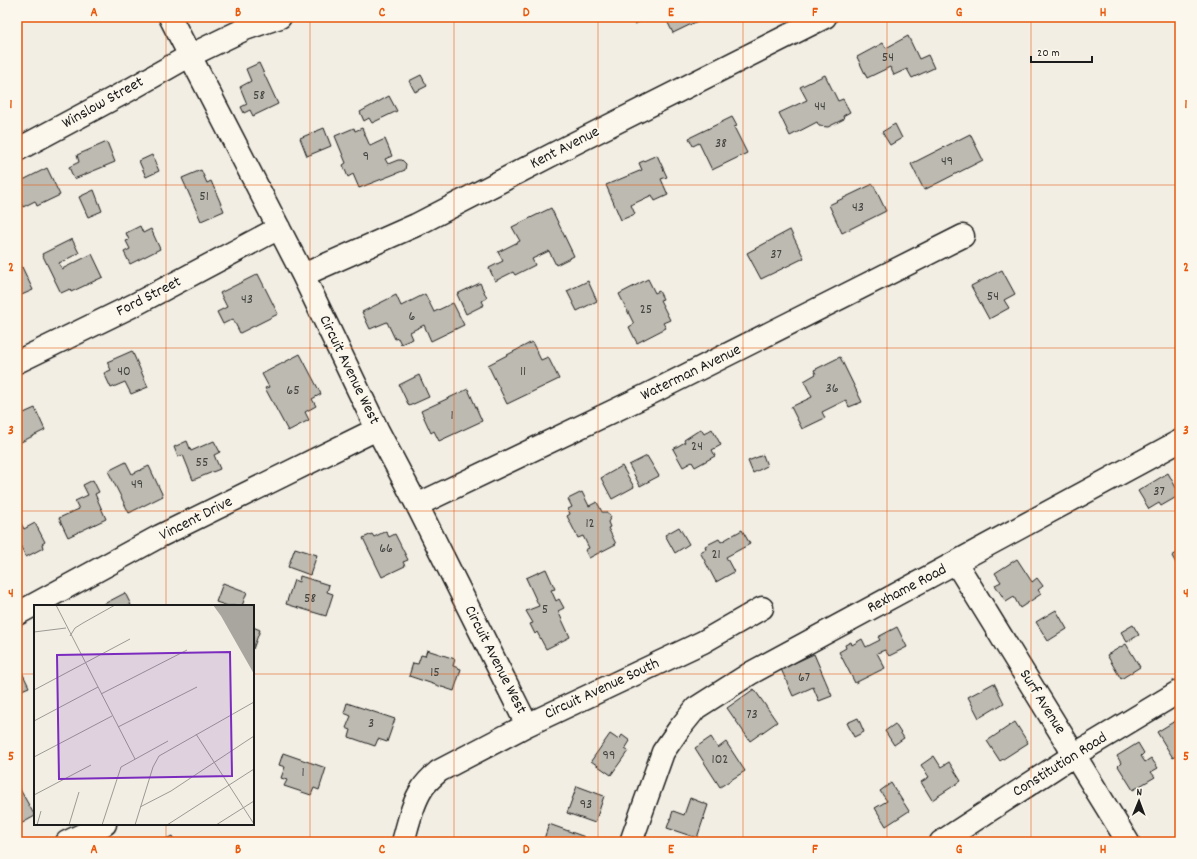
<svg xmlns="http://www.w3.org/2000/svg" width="1197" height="859" font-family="Dekko,sans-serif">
<rect width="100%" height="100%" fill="#f2eee4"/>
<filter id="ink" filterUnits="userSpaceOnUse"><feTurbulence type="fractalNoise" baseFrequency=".025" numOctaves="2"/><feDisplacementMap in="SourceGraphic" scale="8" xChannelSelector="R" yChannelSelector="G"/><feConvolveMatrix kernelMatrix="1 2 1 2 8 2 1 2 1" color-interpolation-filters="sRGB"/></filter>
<g filter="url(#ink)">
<!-- building -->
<path fill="#bdbab1" stroke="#1c1c1c" d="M631 17H649L635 24Z
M665 17H706L673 33Z
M908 36 919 59 928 55 934 68 912 78 907 69 894 75 890 67 867 78 857 57 883 43 886 48Z
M259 63 278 104 253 116 250 110 244 113 241 107 247 104 240 87 251 81 246 69Z
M421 75 427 86 415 92 409 81Z
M825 75 838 101 843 99 850 112 843 116 844 119 828 127 819 126 817 122 790 136 779 113 807 100 800 87Z
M389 96 397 111 372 123 369 118 364 121 360 112Z
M732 117 737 126 734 127 747 153 712 170 699 143 693 146 689 138Z
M895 124 902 138 890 145 882 132Z
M324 128 331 146 307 156 300 138Z
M354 128 355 131 362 128 370 146 385 139 392 156 385 159 388 164 398 160H402L406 164 405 170 359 188 353 174 348 177 343 165 346 163 335 136Z
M970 134 983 160 924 190 911 164Z
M107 142 115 162 74 179 69 167 79 162 77 155Z
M152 155 159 171 146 177 139 161Z
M657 155 667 177 661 179 668 195 655 201 652 195 631 205 635 214 621 220 606 185 642 170 639 163Z
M47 168 60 195 37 206 35 201 23 207 17 196V183Z
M201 170 207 183 211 181 224 211 201 221 182 178Z
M873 184 886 211 842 233 829 205Z
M94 190 102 211 88 217 79 197Z
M551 208 574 256 556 265 549 251 532 259 535 265 515 275 513 272 495 281 489 268 503 261 498 252 520 241 512 227Z
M140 226 143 233 151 229 160 249 130 264 124 252 130 249 126 241 129 240 126 233Z
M790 230 804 258 761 279 747 253Z
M72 239 79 253 59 263 62 269 92 254 103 277 71 292 70 289 61 293 42 254Z
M22 267 33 290 17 297V269Z
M1002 270 1015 294 1004 300 1009 308 989 319 971 286Z
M258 274 278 314 240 333 233 319 223 324 217 312 227 307 220 293Z
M648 279 655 293 659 291 663 299 660 300 670 320 663 323 666 328 637 343 629 327 634 324 619 294Z
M588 281 597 301 577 311 567 291Z
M480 283 487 298 482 301 484 305 466 314 457 294Z
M425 294 434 312 453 303 464 325 431 341 424 325 410 332 413 339 401 344 398 338 395 339 387 322 370 329 362 312 396 295 401 306Z
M532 342 541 360 548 357 559 379 507 404 488 365Z
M132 351 148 387 131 394 125 382 111 388 104 373 111 370 107 362Z
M300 354 321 394 312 399 316 406 305 412 309 420 288 431 265 388 269 387 262 374Z
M840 357 862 402 849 407 846 400 822 412 825 418 802 429 791 407 812 397 804 381 816 374 814 370Z
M419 375 429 397 409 406 399 385Z
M468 389 482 421 439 441 434 431 431 433 421 411Z
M35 408 45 430 17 444V416Z
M701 429 704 434 712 429 721 445 712 450 715 456 695 467 692 462 683 467 673 449 685 442 684 440Z
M187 441 191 451 214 441 220 452 214 455 220 469 193 480 183 455 178 457 174 447Z
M763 455 767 466 753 473 748 461Z
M647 456 659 476 640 486 629 465Z
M126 462 132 474 149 466 163 496 129 513 108 471Z
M622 466 634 487 612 499 601 478Z
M1168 473 1180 495 1161 506 1159 503 1149 509 1138 491Z
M93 480 99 492 95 494 106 519 68 537 59 518 79 509 75 501 88 495 83 485Z
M582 492 589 506 597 502 602 512H607L611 517 608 522 610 527 608 528 616 544 589 558 585 550 589 548 583 536 578 538 567 516 570 514 568 509 572 507 568 499Z
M17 516 24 529 35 523 45 542 42 544 43 548 26 557 17 539Z
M679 527 689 544 675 553 665 535Z
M742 530 750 544 726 557 734 572 716 582 700 552 706 549 705 546 719 539 721 542Z
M386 531 389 537 395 534 408 560 403 562 405 566 382 577 363 538 372 534 374 537Z
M295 548 317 555 310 575 288 567Z
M1180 551V563L1177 565 1172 556Z
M1017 559 1032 582 1037 578 1043 586 1038 590 1041 594 1020 608 1014 597 1006 602 995 585 1001 582 995 573Z
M546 569 555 589 551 590 556 601 559 599 564 608 558 611 570 637 546 649 537 632 535 634 530 624 533 623 526 611 539 606 526 578Z
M300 576 329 585 327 592 333 594 326 616 286 604 294 580 299 582Z
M223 583 247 592 242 606H228L216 602Z
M125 593 131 605 130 606H100Z
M1056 610 1067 629 1048 641 1036 622Z
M1133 625 1139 635 1127 642 1121 632Z
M253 627 260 630 253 649Z
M897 627 907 647 889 656 885 650 877 653 885 668 855 683 839 652 846 648 845 645 851 642 852 645 862 639 866 647 880 640 878 637Z
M1126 644 1140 667 1121 679 1107 655Z
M427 650 455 659 453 666 461 669 454 691 409 676 413 663 418 664 421 655 425 656Z
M814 654 832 696 819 701 813 687 793 696 781 669Z
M17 662 29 687 17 692Z
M994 683 1004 703 979 718 968 697Z
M754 689 777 722 750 741 727 708Z
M347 703 395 719 387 742 378 739 375 746 349 737 351 730 346 728 351 716 344 713Z
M858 718 864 732 854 737 847 723Z
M1180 718V753L1173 758 1157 732Z
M1015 722 1028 743 1000 761 987 741Z
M895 724 904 738 894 745 885 731Z
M610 734 619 740 622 735 630 741 625 749 628 751 611 775 591 761Z
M711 737 718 748 726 742 745 771 720 787 695 748Z
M1138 743 1144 753 1141 756 1145 762 1151 758 1158 768 1151 772 1155 777 1133 790 1118 766 1121 763 1117 756Z
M283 753 326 768 319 790 314 788 311 795 284 786 287 780 281 778 285 767 279 765Z
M934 756 941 767 949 762 961 781 932 800 921 782 929 777 921 765Z
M891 783 909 811 886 826 875 808 887 801 880 791Z
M17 784 35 816 17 826Z
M577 786 604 796 595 823 567 813Z
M690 798 708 805 697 838 667 828 673 811 684 815Z
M549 824 585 837 583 842H543Z
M1180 834V842H1167Z
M172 836 175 842H160Z"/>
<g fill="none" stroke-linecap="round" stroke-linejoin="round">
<!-- minor casing -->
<g stroke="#1c1c1c" stroke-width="25">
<path id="minor" d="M170 17 303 275 377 429 417 505 527 725
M17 150 131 89 189 56 245 29 280 17
M303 275 416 225 567 147 825 17
M17 362 136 304 279 228
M417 505 647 395 963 236
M956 563 1128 842
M17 614 160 536 377 429
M67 842 105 824
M403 842C408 825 412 804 422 789 426 782 432 777 439 771L527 725 703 642 762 608
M631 842 663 752 679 729 696 708 751 673 1180 441
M941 842 1074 755 1180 691"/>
</g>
<!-- minor -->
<use href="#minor" stroke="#fbf7ec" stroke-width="22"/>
</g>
</g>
<!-- grid -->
<path fill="none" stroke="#e8590c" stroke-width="1" stroke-opacity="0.55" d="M166 17V606M310 17V842M454 17V842M598 17V842M743 17V842M887 17V842M1031 17V842M17 185H1180M17 348H1180M17 511H1180M17 674H35M253 674H1180M166 824V842"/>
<g text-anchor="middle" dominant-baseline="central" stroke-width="3.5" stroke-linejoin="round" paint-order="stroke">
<!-- number labels -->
<g font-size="14" fill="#444441">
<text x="888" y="58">54</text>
<text x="259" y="96">58</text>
<text x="820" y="107">44</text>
<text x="721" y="144">38</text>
<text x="366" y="157">9</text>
<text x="947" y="162">49</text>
<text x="204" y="197">51</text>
<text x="858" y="208">43</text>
<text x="776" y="255">37</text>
<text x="993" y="297">54</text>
<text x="247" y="300">43</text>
<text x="646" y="310">25</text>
<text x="412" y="317">6</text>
<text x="124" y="372">40</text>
<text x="523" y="372">11</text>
<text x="832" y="389">36</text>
<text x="293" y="391">65</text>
<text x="452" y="416">1</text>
<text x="697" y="447">24</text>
<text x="202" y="463">55</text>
<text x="137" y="485">49</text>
<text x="1159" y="492">37</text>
<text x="590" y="524">12</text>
<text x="386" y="549">66</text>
<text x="716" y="555">21</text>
<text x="310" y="599">58</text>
<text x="545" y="610">5</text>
<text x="435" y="673">15</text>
<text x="804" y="678">67</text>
<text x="752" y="715">73</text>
<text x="371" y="724">3</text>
<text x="609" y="756">99</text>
<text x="720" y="760">102</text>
<text x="303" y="773">1</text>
<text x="586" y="805">93</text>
</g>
<!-- street labels -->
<g font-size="16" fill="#1c1c1c" stroke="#fbf7ec">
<text transform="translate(103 103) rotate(-29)">Winslow Street</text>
<text transform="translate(565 148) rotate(-27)">Kent Avenue</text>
<text transform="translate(149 297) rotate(-27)">Ford Street</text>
<text transform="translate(349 370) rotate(64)">Circuit Avenue West</text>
<text transform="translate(691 373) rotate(-26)">Waterman Avenue</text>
<text transform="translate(196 519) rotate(-27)">Vincent Drive</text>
<text transform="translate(907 589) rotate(-28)">Rexhame Road</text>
<text transform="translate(495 660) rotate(63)">Circuit Avenue West</text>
<text transform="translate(602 689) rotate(-25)">Circuit Avenue South</text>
<text transform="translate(1042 702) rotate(58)">Surf Avenue</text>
<text transform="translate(1060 765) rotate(-32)">Constitution Road</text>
</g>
</g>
<!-- overview -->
<g transform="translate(34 605)">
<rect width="220" height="220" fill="#f2eee4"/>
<path d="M179 0H220V69L187 11Z" fill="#a9a6a0"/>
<path fill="none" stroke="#9c9a94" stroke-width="1" d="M22 0 101 154M0 27 32 23M36 31 41 23 49 18 81 0M0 85 96 34M67 89 153 45M0 116 64 82M84 122 163 82M162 129 220 219M0 152 78 111M0 190 57 160M106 202 137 186 220 131M3 220 7 206M35 220 45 187M68 220 87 162 134 136M101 220 119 162 125 151 220 97M133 220 220 164M182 220 220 196"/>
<path fill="#7b2cbf" fill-opacity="0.15" stroke="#7b2cbf" stroke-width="2" d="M196 47 198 171 25 174 23 50Z"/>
<rect width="220" height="220" fill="none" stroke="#1c1c1c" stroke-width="2"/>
</g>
<!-- margin -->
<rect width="1197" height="859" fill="none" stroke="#fbf7ec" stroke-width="44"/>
<!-- north arrow -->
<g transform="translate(1139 801) rotate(1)" stroke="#fbf7ec" stroke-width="3" paint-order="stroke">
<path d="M0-3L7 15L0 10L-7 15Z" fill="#1c1c1c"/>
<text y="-6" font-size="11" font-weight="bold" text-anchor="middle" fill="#1c1c1c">N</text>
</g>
<!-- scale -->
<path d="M1031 56v6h61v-6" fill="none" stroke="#1c1c1c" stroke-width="2"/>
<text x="1037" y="56" font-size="12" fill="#1c1c1c" stroke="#fbf7ec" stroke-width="3" paint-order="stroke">20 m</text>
<rect x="22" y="22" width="1153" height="815" fill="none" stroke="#e8590c" stroke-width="1.5"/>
<g font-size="13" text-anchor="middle" font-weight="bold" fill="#e8590c">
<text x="94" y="16">A</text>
<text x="238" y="16">B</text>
<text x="382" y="16">C</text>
<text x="526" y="16">D</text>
<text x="671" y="16">E</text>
<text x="815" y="16">F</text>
<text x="959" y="16">G</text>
<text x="1103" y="16">H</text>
<text x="11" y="108">1</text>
<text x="1186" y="108">1</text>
<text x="11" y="271">2</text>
<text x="1186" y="271">2</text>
<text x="11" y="434">3</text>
<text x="1186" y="434">3</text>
<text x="11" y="597">4</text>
<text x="1186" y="597">4</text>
<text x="11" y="760">5</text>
<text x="1186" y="760">5</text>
<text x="94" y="853">A</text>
<text x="238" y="853">B</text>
<text x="382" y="853">C</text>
<text x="526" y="853">D</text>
<text x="671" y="853">E</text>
<text x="815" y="853">F</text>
<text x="959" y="853">G</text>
<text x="1103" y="853">H</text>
</g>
</svg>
